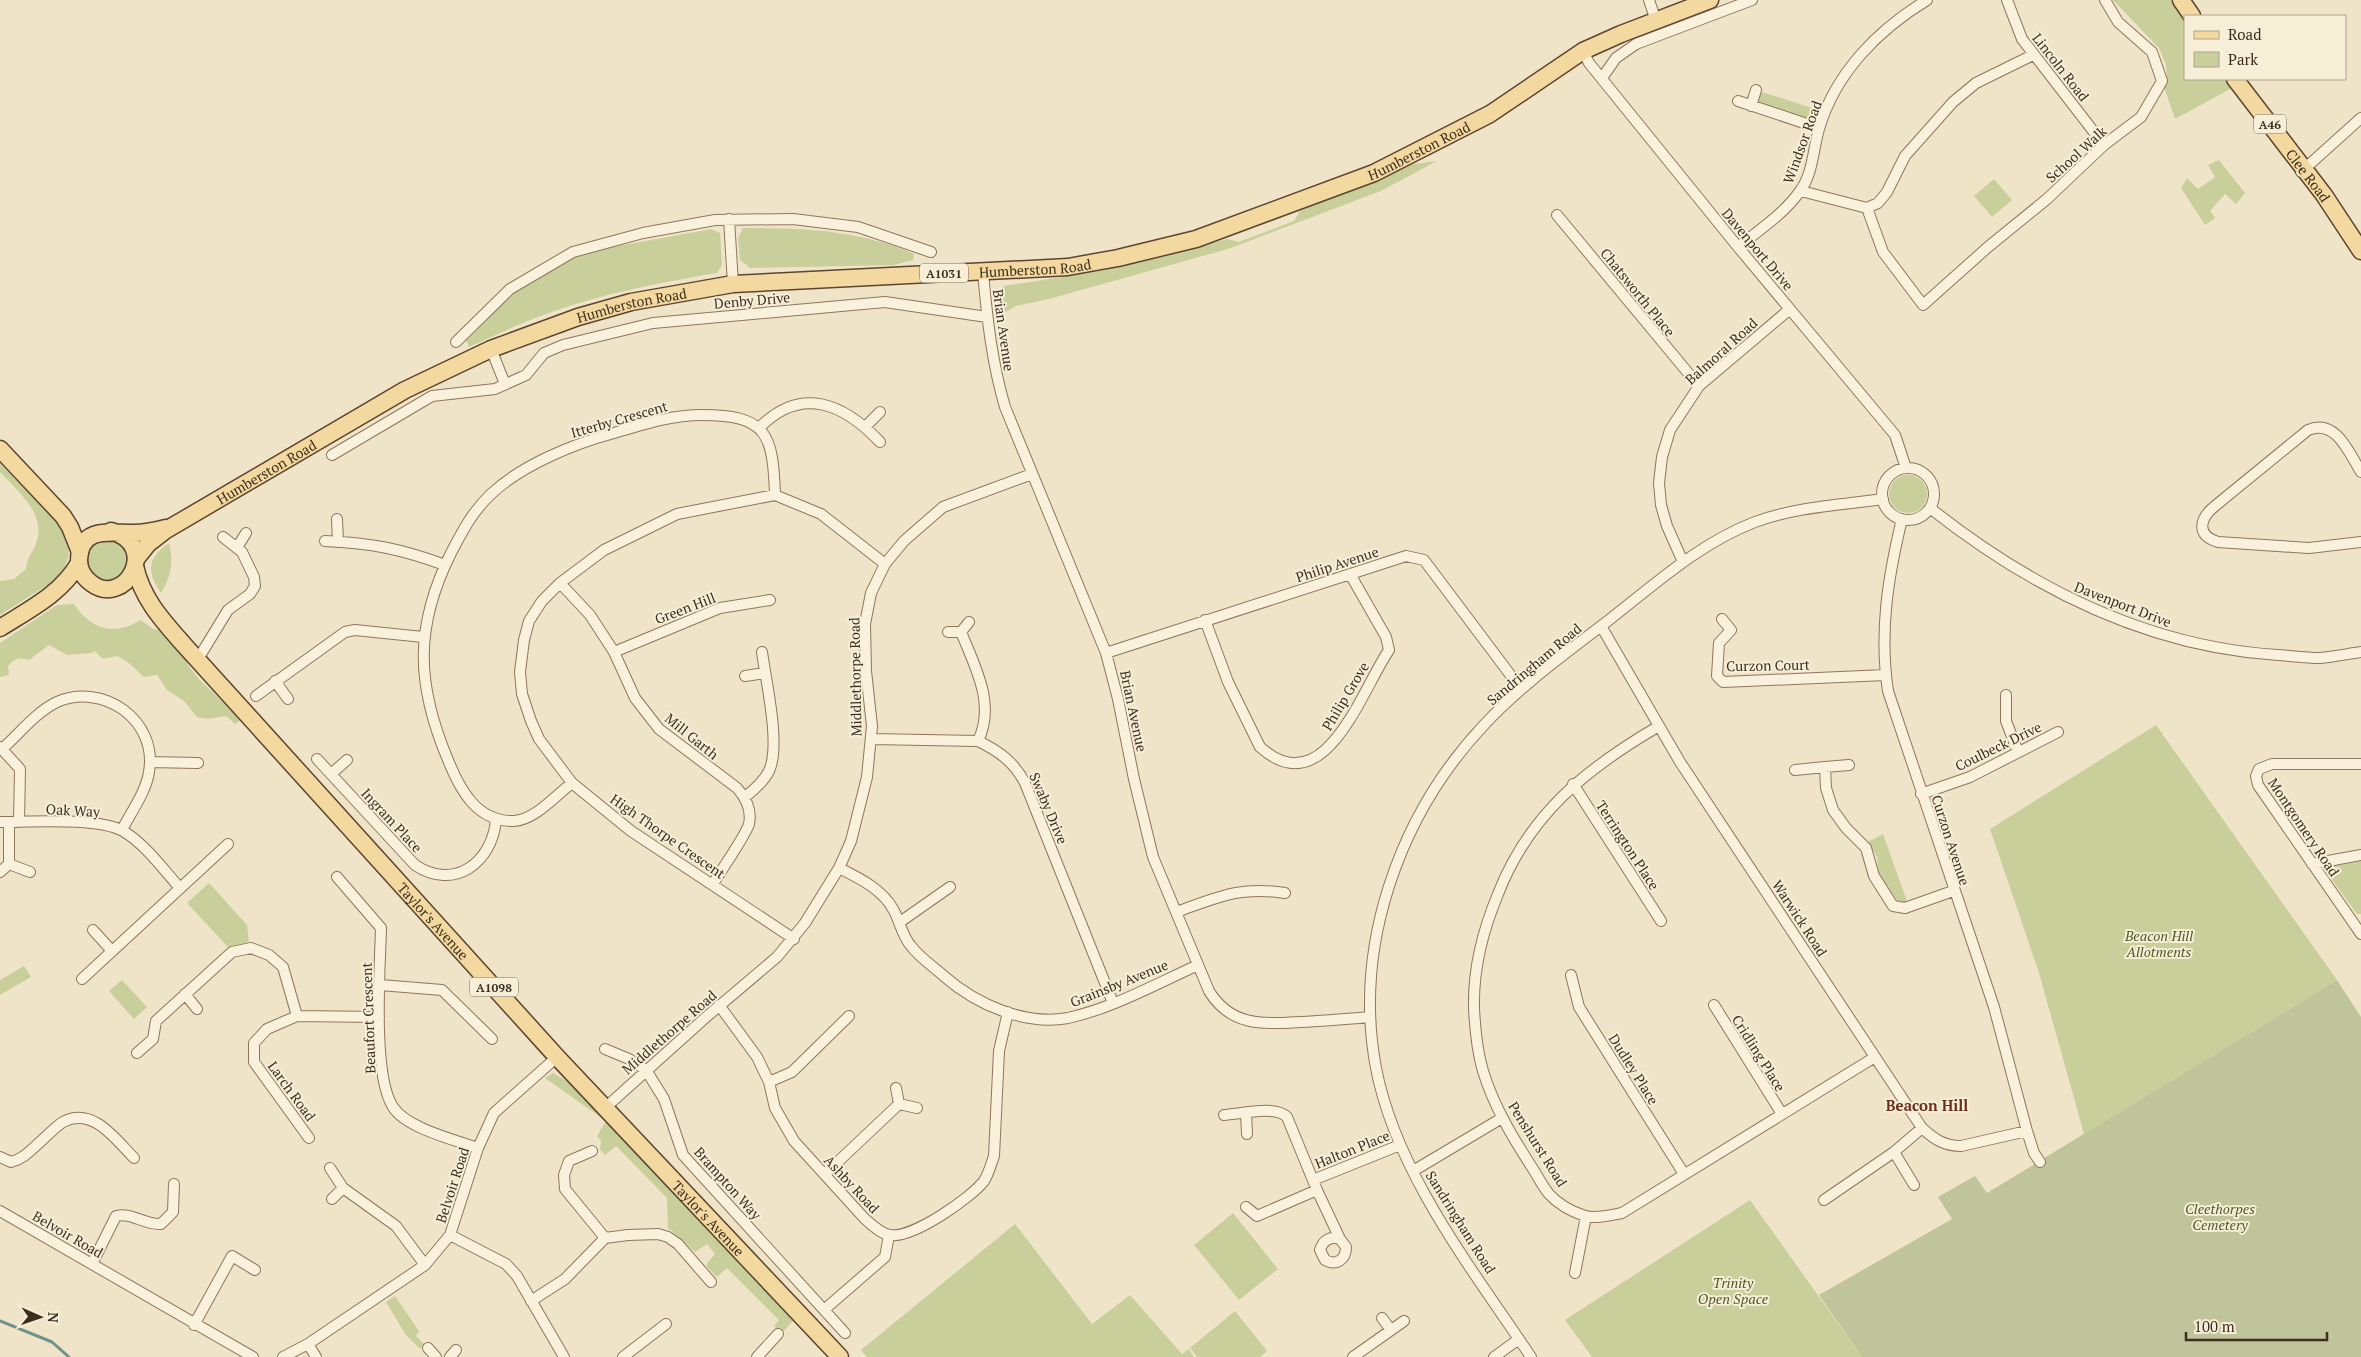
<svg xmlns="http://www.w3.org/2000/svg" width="2361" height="1357" font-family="'PT Serif',serif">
<rect width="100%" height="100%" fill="#f0e4c8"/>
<!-- green -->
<path fill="#c9cf9b" d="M2113 0H2175L2185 16V79H2226L2232 88 2175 119 2164 87 2167 81 2166 65 2159 48Z
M1759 91 1818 110 1813 123 1755 104Z
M2219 160 2245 193 2236 204 2225 194 2210 211 2215 218 2205 225 2181 188 2187 178 2198 189 2215 177 2208 165Z
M1437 161 1381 191 1228 249 1049 299 1016 306 1006 312 999 310 995 296 1004 286 1094 272 1166 256 1227 239 1239 242 1294 221 1300 211 1413 164Z
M1994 179 2012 200 1992 217 1974 196Z
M743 228C802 228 859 230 914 254L913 260 894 265 750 268 740 260 738 238Z
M711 229 720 233 722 265 717 273C652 284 586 297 525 322 506 330 488 339 469 347L466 341 516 290 585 252Z
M0 463C15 479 61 522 67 539 72 554 66 568 57 579L0 615V581L14 579 26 569C27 556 34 552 37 540 45 512 17 491 0 472Z
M1889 494a19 19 0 1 1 38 0a19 19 0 1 1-38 0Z
M86 560a21 21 0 1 1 42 0a21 21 0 1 1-42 0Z
M169 543C174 562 171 577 161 593 147 572 146 559 169 543Z
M74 604C91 630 114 636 141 620L153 629 164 631 183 651 188 665 199 679 241 720 235 724 226 716 208 719 197 717 184 701 167 690 157 675 144 677 130 664 118 656 103 659 95 651 92 653 67 655 49 645 29 660C19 657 15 658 8 666L9 675 0 677V643L57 605Z
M2156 725 2337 980 2084 1134 2039 973 1990 829Z
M1883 834 1907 901 1900 904 1879 875 1877 857 1868 842Z
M2361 861V914H2357L2328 874 2333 866Z
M209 883 247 925 249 942 229 948 187 903Z
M24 966 31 977 0 995V980Z
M122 980 147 1007 134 1019 109 991Z
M553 1073 582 1090 793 1321 782 1333 774 1326 779 1320 727 1268 717 1277 707 1267V1263L715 1254 707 1244 695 1252 671 1230 668 1229 667 1198 616 1146 605 1155 600 1149 601 1141 597 1136 606 1121 545 1078Z
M1750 1200 1862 1357H1592L1565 1320Z
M1233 1213 1278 1269 1239 1300 1194 1245Z
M1015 1224 1092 1324 1130 1295 1182 1354 1189 1349 1194 1357H867L861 1350Z
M395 1296 419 1331 416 1336 424 1344 420 1349 406 1335 386 1302Z
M1235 1311 1267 1351 1260 1357H1197L1190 1348Z"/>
<!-- cemetery -->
<path fill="#bfc49a" d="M2337 980 2361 1017V1357H1862L1819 1295 1952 1219 1938 1197 1975 1176 1987 1193Z"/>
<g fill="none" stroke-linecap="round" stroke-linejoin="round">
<!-- stream -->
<path stroke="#6f938a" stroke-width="3" d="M0 1321 52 1342 69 1357"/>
<!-- street casing -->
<g stroke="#8d765c" stroke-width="12">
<path id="street" d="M1649 0 1656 21
M2007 0 2022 39 2104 145
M1583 51 1589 63 1738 247 1895 435 1906 468
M1602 78 1616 58 1636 44 1752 0
M1738 101 1819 128
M1751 106 1756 90
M2301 172 2361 118
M1801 191 1867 208 1883 252 1923 305 1988 247 2047 199 2104 145 2141 117 2162 81 2152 52 2118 22 2105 0
M1867 208 1878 203 1887 192 1905 156 1953 102 1976 83 2033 55
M1557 215 1699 386
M729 219 733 284
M1738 247C1758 231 1785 213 1800 191 1813 174 1813 149 1819 129 1835 73 1879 29 1927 0
M983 272C987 318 992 363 1005 407L1106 653 1118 699 1134 779 1153 857 1209 991C1231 1027 1263 1024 1301 1022 1324 1021 1347 1019 1370 1017
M456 342 510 289 573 252 643 233 715 220 793 219 858 227 931 252
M491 349 505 384
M866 426 880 412
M760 427C802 385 844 404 880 442
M332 455 432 396 495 389 526 375 544 353 563 345 653 323 885 302 987 317
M1882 494a26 26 0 1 1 52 0a26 26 0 1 1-52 0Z
M2361 472C2349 453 2336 418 2308 430L2215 506C2200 518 2195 535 2218 542L2309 548 2361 542
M1930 508C2031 588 2148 647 2278 655 2292 656 2306 658 2320 658 2333 657 2347 654 2361 652
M337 519 338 542
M1902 519C1888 577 1879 632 1888 691L1994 1007 2027 1131 2034 1153 2040 1162
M325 541C372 543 401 549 445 565
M238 546 246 533
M1683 562 1667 526 1661 505 1659 483 1662 457 1670 430 1699 386 1790 309
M560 583 590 615 614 652 635 698 659 729 737 788C746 798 752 810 749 824 746 835 720 872 713 884
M1722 619 1731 630 1719 643 1717 676 1723 682 1886 675
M1205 620 1228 682 1260 747C1325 805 1361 691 1389 650L1386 637 1350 574
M1601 626 1680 762 1922 1128C1934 1139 1944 1146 1961 1146L2027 1131
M948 632H961L969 622
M961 632C975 667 996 704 978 741
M614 652 720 608 770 600
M1106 653 1406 556 1424 560 1521 689
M198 659 228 610 250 594 255 586 254 577 242 552 223 537
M745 676 765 673
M275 681 288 699
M2006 695V721L2018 752
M256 696 345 632 355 630 423 637
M1659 726C1587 768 1529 814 1498 894 1483 930 1473 969 1474 1008 1475 1029 1477 1051 1483 1071 1494 1107 1513 1138 1533 1169 1538 1177 1543 1187 1549 1194 1558 1204 1573 1212 1585 1216 1596 1219 1611 1215 1622 1213L1875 1057
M871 739 978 741C999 751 1014 762 1025 783L1113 1003
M0 747 20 769 19 822
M2 749C19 734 36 712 57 702 103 682 158 720 149 772 146 792 131 812 122 830
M317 759 415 865C454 891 492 863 496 820
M150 762 198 763
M2361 764H2272L2259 769 2256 776 2258 785 2361 934
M1849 765 1825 767 1826 788 1833 810 1846 828 1866 848 1874 876 1893 906 1905 908 1953 891
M1795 770 1825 767
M331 774 347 760
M572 783C556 795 535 820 514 821 477 822 460 790 448 760 416 684 414 626 452 551 463 530 473 511 491 494 522 465 573 444 614 433 644 424 671 415 702 415 767 415 773 434 775 495
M1573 784 1661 921
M1921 794 1970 777 2058 732
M745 797C754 790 764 781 769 771 781 745 766 682 762 652
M0 822C30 822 98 817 123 831 145 844 163 869 180 888
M9 864 30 872
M2312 864 2361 855
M839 868C859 878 882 889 893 909 900 921 902 936 911 946 920 958 934 967 945 977 976 1004 1025 1026 1068 1018 1113 1008 1156 984 1198 965
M0 872 9 864V822
M337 877 381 928C380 968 372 1075 393 1107 406 1128 455 1140 478 1148
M1176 912C1219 897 1239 886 1285 893
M900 922 950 887
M93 930 112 951
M794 939 631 831 572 783 539 739 531 721 522 694 520 672 524 640 529 621 542 601 560 583 604 550 677 514 775 495 821 514 885 564
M1571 975 1579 1007 1684 1174
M82 979 228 844
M380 985 442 990 492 1039
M185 994 197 1009
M719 1005 757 1057 769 1082 775 1108 794 1141 865 1219C872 1225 881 1234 890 1235 912 1239 971 1198 984 1181 989 1173 991 1164 994 1156L999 1051 1008 1012
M1714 1005 1782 1114
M605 1049 629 1059 646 1070 664 1099 683 1155 845 1333
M137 1053 153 1039 156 1021 232 952 251 948 269 955 283 967 297 1016
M769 1082 792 1072 849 1016
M896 1088 899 1104 917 1108
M605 1108 705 1018 777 957 805 923 839 868 851 841 867 777 872 726 866 671 865 624 871 593 885 564 904 541 943 507 1032 474
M1246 1113 1247 1134
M1224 1115C1240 1114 1276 1105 1287 1117L1317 1190 1340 1239 1346 1247C1346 1260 1336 1266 1325 1260L1320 1250C1323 1240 1330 1236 1340 1239
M309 1138 254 1062V1043L267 1029 297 1016 379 1017
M592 1151 569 1161 564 1175 565 1189 605 1238
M1894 1152 1914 1185
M0 1157 11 1162C23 1159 30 1151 40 1142 47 1136 55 1127 63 1122 93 1106 116 1140 134 1158
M330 1168 343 1188 396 1226 425 1265
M1413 1171 1502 1118
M825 1174 899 1104
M1313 1180 1400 1145
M332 1199 343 1188
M1824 1200 1894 1152 1922 1128
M1246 1207 1257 1216 1317 1190
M0 1211 253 1357
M450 1235 506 1264 517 1276 564 1357
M92 1264 116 1216C132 1212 144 1225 161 1224L173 1212 174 1184
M1575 1273 1586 1216
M531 1301 565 1279 605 1238 628 1235 658 1234 668 1237 678 1244 711 1282
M825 1309 885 1257 889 1235
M1382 1318 1391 1330
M194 1325 232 1256 255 1270
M308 1344 316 1357
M428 1348 436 1357
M283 1357 308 1344 425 1265 450 1235 478 1148 494 1113 557 1057
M450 1357 456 1350
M623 1357 666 1324
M757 1357 778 1334
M1353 1357 1404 1321
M1494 1357 1519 1339
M1531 1357C1473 1270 1396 1173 1376 1068 1353 946 1399 816 1483 726 1520 686 1565 654 1609 620 1655 584 1700 543 1755 522 1795 507 1841 505 1883 499"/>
</g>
<!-- primary casing -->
<g stroke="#5b4430" stroke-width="19">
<g id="primary">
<path d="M2181 0 2192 16"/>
<path id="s1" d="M2235 79 2324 195 2361 251"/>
<path d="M0 449 63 516 70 527 80 552"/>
<path d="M111 531C161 545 125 609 91 583 83 577 79 569 79 560 80 526 110 533 132 533 144 533 155 531 166 528"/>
<path id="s2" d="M136 559 148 544 166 530 405 390 491 349 578 317 631 302 733 284 1068 267 1118 258 1196 239 1374 173 1490 114 1583 51 1621 34 1710 0"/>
<path id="s3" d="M135 566C142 599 163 621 185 646L557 1057 840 1357"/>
<path d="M0 628C30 609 61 594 79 563"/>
</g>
</g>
<!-- street -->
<use href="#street" stroke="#faf1dc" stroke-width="10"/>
<!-- primary -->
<use href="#primary" stroke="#f3d9a0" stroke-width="16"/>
</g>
<g text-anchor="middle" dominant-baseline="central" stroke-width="4" stroke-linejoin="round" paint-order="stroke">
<!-- shield labels -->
<g fill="#f7eed8" stroke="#756857" stroke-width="1">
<rect x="2254" y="114.5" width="32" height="19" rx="4"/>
<rect x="920" y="263.5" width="48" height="19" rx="4"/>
<rect x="470" y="977.5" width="48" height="19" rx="4"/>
</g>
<g font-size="12" font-weight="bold" fill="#3d2e20">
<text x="2270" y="124">A46</text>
<text x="944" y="273">A1031</text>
<text x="494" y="987">A1098</text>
</g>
<!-- street labels -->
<g font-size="14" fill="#3d2e20" stroke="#f7eed8">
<text transform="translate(2061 67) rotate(52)">Lincoln Road</text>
<text transform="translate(1802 142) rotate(-70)">Windsor Road</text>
<text stroke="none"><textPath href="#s2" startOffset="1372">Humberston Road</textPath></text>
<text transform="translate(2076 154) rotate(-42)">School Walk</text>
<text stroke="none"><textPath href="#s1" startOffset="121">Clee Road</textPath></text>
<text transform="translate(1758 249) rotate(50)">Davenport Drive</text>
<text stroke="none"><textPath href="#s2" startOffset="968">Humberston Road</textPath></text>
<text transform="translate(1638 292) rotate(51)">Chatsworth Place</text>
<text transform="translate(752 300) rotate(-5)">Denby Drive</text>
<text stroke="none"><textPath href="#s2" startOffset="562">Humberston Road</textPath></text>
<text transform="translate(1004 330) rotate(82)">Brian Avenue</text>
<text transform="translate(1721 351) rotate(-42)">Balmoral Road</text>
<text transform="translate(619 419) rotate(-16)">Itterby Crescent</text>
<text stroke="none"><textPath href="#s2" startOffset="158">Humberston Road</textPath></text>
<text transform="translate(1337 564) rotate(-18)">Philip Avenue</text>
<text transform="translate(2123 604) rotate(21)">Davenport Drive</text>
<text transform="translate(685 608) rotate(-21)">Green Hill</text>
<text transform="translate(1534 664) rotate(-40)">Sandringham Road</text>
<text transform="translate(1768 665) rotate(-1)">Curzon Court</text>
<text transform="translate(855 677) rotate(-91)">Middlethorpe Road</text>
<text transform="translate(1345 696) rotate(-59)">Philip Grove</text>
<text transform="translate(1134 711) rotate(78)">Brian Avenue</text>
<text transform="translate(692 736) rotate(39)">Mill Garth</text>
<text transform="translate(1998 746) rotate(-26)">Coulbeck Drive</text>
<text transform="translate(1049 808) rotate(67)">Swaby Drive</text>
<text transform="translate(73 810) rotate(3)">Oak Way</text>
<text transform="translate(392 820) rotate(47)">Ingram Place</text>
<text transform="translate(2304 827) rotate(56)">Montgomery Road</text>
<text transform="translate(668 836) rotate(35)">High Thorpe Crescent</text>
<text transform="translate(1951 840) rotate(72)">Curzon Avenue</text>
<text transform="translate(1628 845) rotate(57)">Terrington Place</text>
<text transform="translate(1800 918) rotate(57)">Warwick Road</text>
<text stroke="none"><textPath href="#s3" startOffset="466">Taylor's Avenue</textPath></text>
<text transform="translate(1119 983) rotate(-22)">Grainsby Avenue</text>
<text transform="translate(368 1018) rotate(-92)">Beaufort Crescent</text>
<text transform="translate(669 1032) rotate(-41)">Middlethorpe Road</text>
<text transform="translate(1759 1053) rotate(58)">Cridling Place</text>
<text transform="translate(1634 1069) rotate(58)">Dudley Place</text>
<text transform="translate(292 1091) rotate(54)">Larch Road</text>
<text transform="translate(1538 1144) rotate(58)">Penshurst Road</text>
<text transform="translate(1352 1149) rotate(-22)">Halton Place</text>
<text transform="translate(728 1183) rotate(48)">Brampton Way</text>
<text transform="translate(852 1184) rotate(47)">Ashby Road</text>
<text transform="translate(452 1185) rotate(-72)">Belvoir Road</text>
<text stroke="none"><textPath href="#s3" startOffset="871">Taylor's Avenue</textPath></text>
<text transform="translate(1461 1222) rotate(58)">Sandringham Road</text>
<text transform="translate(68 1234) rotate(30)">Belvoir Road</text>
</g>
<!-- park labels -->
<g font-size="14" font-style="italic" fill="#4d5a26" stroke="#f7eed8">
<text x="2159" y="935">Beacon Hill<tspan x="2159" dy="16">Allotments</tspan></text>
<text x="2220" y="1208">Cleethorpes<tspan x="2220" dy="16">Cemetery</tspan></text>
<text x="1733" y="1282">Trinity<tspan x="1733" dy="16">Open Space</tspan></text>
</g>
<!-- neighbourhood labels -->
<g font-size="15" font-weight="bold" fill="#6b2e1e" stroke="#f7eed8">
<text x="1927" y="1105">Beacon Hill</text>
</g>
</g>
<!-- legend -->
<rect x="2184" y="15" width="162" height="65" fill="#f7eed8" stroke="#ada18e"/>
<rect x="2194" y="31" width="25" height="8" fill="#f3d9a0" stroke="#ada18e"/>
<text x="2228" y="40" font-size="15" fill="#3d2e20">Road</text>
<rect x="2194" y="52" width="25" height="15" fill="#c9cf9b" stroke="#ada18e"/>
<text x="2228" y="65" font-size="15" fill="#3d2e20">Park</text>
<!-- north arrow -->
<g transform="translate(40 1317) rotate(92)" stroke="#f7eed8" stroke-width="4" paint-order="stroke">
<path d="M0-4L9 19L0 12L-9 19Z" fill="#3d2e20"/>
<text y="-8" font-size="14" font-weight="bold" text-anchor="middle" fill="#3d2e20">N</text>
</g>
<!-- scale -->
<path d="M2186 1332v8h141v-8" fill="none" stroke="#3d2e20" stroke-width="2.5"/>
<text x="2194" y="1332" font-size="15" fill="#3d2e20" stroke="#f7eed8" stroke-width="4" paint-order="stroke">100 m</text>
</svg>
